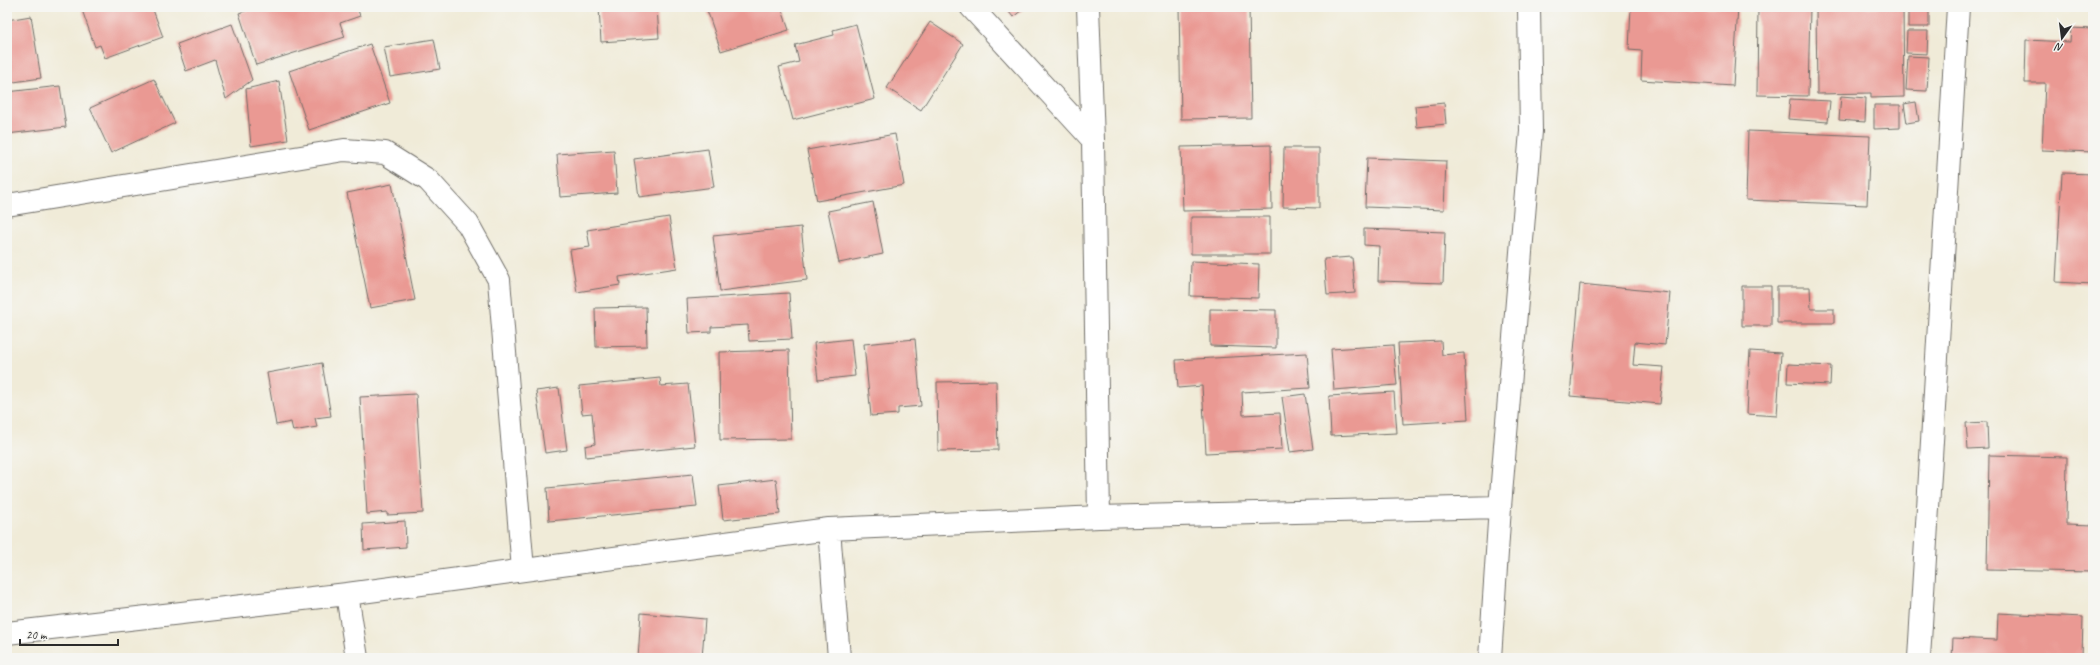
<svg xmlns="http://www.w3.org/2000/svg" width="2100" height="665" font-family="Caveat,sans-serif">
<rect width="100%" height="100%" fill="#f6f6f2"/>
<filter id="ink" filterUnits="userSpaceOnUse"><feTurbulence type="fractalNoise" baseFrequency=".025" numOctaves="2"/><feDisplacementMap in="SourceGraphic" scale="8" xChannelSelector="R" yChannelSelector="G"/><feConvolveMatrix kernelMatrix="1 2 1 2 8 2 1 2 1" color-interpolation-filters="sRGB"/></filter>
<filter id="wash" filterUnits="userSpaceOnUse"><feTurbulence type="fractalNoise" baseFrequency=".012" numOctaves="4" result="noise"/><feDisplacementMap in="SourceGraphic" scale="16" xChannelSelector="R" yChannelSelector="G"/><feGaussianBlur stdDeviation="0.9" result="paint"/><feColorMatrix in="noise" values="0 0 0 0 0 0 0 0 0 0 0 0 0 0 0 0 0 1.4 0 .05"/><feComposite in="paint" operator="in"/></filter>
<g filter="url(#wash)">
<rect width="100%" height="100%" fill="#f0ebd8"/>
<g id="blocks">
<!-- building -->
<path fill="#ea9993" d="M81 7H152L163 37 105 58 100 45 95 47Z
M257 7H357L360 16 340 23 345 37 256 65 239 13Z
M599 7H657L659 38 601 42Z
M706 7H781L789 30 721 51Z
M1005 7H1026L1013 17Z
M1179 7H1249L1251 118 1181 119Z
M1631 7 1669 9 1670 7H1738L1733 86 1641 80 1642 51 1629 50Z
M1758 7H1810L1808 96 1757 95Z
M1816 7H1903L1904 97 1871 98V93L1817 94Z
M1908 7H1929V27H1908Z
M31 16 41 78 7 83V20Z
M930 22 963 44 921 110 887 88Z
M232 24 252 80 226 99 215 60 186 71 177 44Z
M856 24 875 99 793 120 779 67 799 62 795 45 834 35 833 30Z
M2071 28 2093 29V152L2042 150 2045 83H2025L2026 40 2070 42Z
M1907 31H1928L1927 54 1906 53Z
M434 39 440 69 390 77 384 47Z
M370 44 390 103 309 130 289 71Z
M1908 56 1929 57 1927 91 1906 90Z
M154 79 175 123 111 153 90 108Z
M279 81 288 140 251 146 246 89Z
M60 86 66 127 7 134V92Z
M1841 96 1866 98 1865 122 1839 120Z
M1790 99 1830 101 1828 122 1788 119Z
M1916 102 1919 121 1907 123 1904 104Z
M1444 103 1446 124 1417 127 1415 106Z
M1874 105H1900V128L1874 129Z
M1748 131 1870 136 1867 205 1746 200Z
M895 134 904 185 817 201 807 150Z
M1271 145 1272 209 1183 211 1181 147Z
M1284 148H1319V208L1283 207Z
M708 149 714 187 639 197 634 159Z
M614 150 617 193 560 197 557 154Z
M1367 158 1446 161 1444 210 1365 207Z
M2062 173 2093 174V284L2056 282Z
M392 184 415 300 370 308 347 193Z
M873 202 883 254 839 263 828 211Z
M669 217 677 268 619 277 620 285 577 292 570 250 590 247 587 230Z
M1191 217H1270V254H1191Z
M801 227 807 280 720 291 713 236Z
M1364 229 1445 232 1443 283 1378 281 1379 246 1364 245Z
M1352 257 1355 293 1327 295 1324 259Z
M1191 261 1259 264 1258 298 1190 296Z
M1580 284 1670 293 1665 345 1635 342 1633 365 1664 367 1660 404 1570 396Z
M1742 286H1771V326H1742Z
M1777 287H1810L1811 309H1834V323H1777Z
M789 293 792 339 749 341 748 325 711 327V332L689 333 687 299Z
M646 307 647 346 596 347 595 308Z
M1210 309 1276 310V348L1210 346Z
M851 339 855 376 818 380 814 343Z
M915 339 921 406 898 408V414L871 416 864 344Z
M1441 341 1442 355 1464 353 1468 420 1403 424 1398 343Z
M1393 345 1397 385 1334 390 1331 349Z
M789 350 791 439 720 440 719 352Z
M1750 351 1781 353 1777 416 1747 414Z
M1307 353 1310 388 1242 392 1243 415 1280 413 1282 449 1206 453 1202 386 1178 388 1176 360Z
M322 363 331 416 315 418 317 427 293 431 291 422 276 425 267 373Z
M1788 364 1831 366 1830 385 1787 383Z
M660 378 661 386 688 384 695 446 586 457 585 446 595 444 592 413 582 414 579 386Z
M996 381 998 450 938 451 937 382Z
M559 388 567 450 545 453 536 391Z
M1394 392 1397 433 1331 436 1329 396Z
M416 394 423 513 387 515V512L367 514 360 397Z
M1305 394 1313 449 1290 452 1282 397Z
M1987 422 1988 448 1968 449 1966 423Z
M1989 455 2067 457 2066 524 2093 525V572L1987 570Z
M693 474 697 507 549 521 547 488Z
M776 479 780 514 723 520 719 486Z
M405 521 406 547 364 550 363 524Z
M641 613 705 619 702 658H638Z
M1998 613 2083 617 2082 658H1952L1953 638 1997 640Z"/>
</g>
</g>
<g filter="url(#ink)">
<use href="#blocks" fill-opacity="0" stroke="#706e68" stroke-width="1"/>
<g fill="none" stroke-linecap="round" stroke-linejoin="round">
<!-- minor casing -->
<g stroke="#706e68" stroke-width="24">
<path id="minor" d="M971 7 1093 140
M1088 7 1093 140 1099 517
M7 205 344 150 385 153 428 180 468 224 499 280 523 570
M829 529 839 658
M347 594 357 658
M7 633 347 594 829 529 1099 517 1500 507
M1490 658 1500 507 1531 131 1529 7
M1919 658 1958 7"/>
</g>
<!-- minor -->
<use href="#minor" stroke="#fff" stroke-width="22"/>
</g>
</g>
<!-- margin -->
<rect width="2100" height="665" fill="none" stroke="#f6f6f2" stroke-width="24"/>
<!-- north arrow -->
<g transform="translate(2062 38) rotate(194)" stroke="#f6f6f2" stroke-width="3" paint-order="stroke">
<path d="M0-3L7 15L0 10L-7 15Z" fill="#2b2b2b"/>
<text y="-6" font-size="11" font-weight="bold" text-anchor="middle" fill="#2b2b2b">N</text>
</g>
<!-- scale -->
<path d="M20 639v6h98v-6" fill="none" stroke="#2b2b2b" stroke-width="2"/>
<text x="26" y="639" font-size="12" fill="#2b2b2b" stroke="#f6f6f2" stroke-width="3" paint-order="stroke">20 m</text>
</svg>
